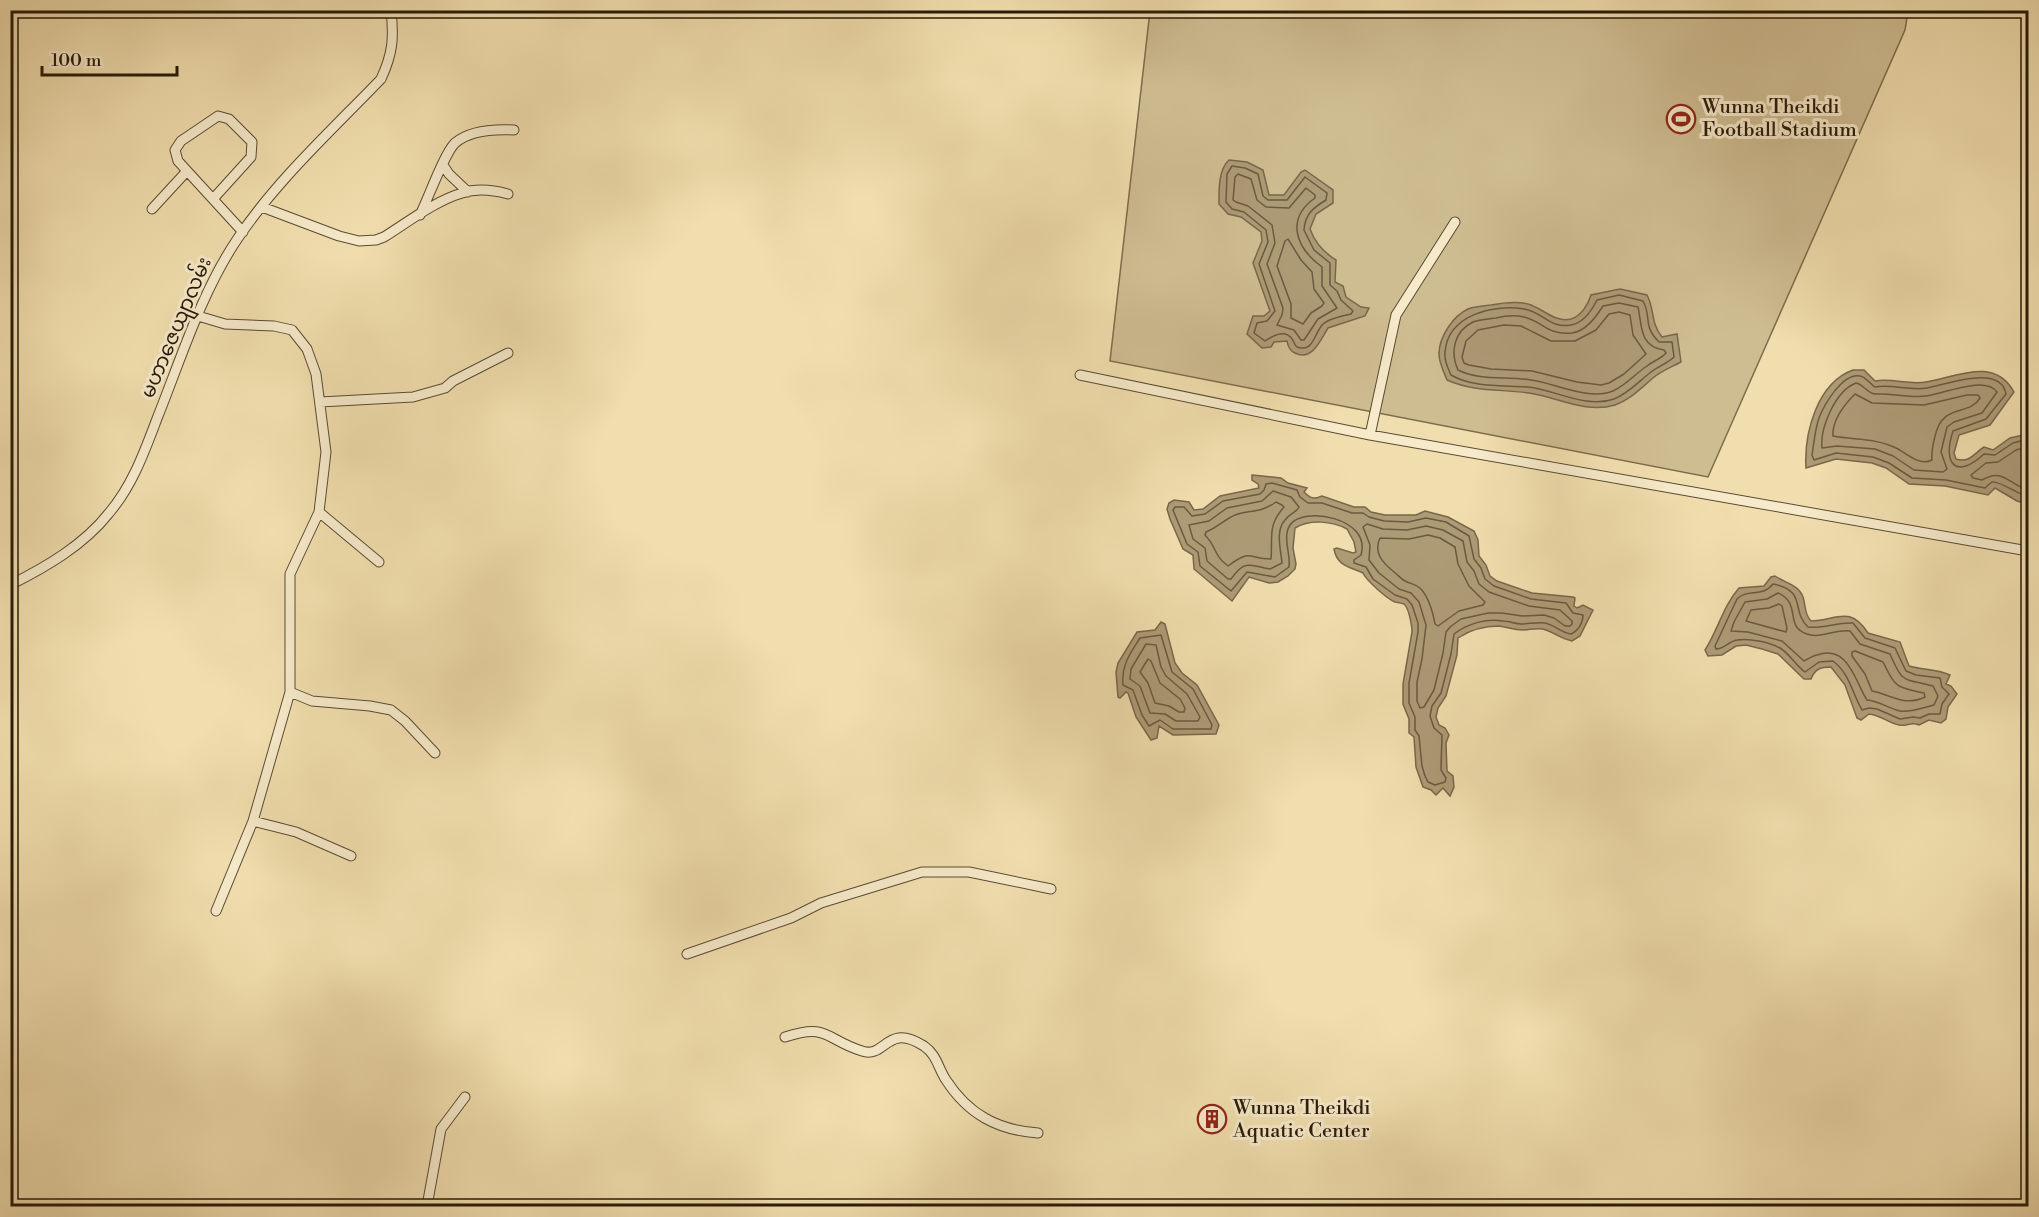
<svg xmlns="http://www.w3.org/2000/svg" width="2039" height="1217" font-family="'Libre Bodoni','Noto Sans Myanmar',serif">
<rect width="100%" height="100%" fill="#f1deae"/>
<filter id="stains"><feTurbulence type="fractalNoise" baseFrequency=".00333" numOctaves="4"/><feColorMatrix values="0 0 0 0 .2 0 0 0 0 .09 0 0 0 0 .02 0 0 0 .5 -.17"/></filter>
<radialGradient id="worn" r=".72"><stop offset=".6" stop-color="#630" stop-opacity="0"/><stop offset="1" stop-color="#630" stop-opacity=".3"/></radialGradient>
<!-- green -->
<path fill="#cfbd92" stroke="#7c6c4e" stroke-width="1.5" d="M1150 11H1908L1905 30 1708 477 1110 361Z"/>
<!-- water -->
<path fill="#ad9b76" stroke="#78674a" stroke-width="1.5" d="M1229 160 1247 162 1263 170 1269 195H1284L1301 172 1305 170 1333 190V203L1316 214 1310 229C1315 243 1323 252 1336 260L1335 282 1343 286 1346 297 1361 307 1369 308 1365 316 1328 328C1321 339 1312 362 1295 353 1290 351 1288 347 1287 341L1274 342 1271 347 1262 348 1247 334 1253 316H1264L1270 311 1253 263 1262 241 1261 232 1241 217 1228 214 1219 204C1219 191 1218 170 1229 160Z
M1620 289 1647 295C1655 310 1650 322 1662 337L1677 334 1681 362C1672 367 1661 371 1653 378 1641 388 1630 400 1615 405 1586 414 1557 397 1529 393 1500 389 1474 392 1447 380 1444 372 1439 363 1439 354 1439 337 1453 316 1468 309 1475 306 1484 306 1491 305 1502 303 1517 301 1528 304 1543 308 1554 323 1571 319 1581 316 1588 305 1591 295Z
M1853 370H1864L1875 381C1892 378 1909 385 1926 382 1957 377 1994 356 2014 392L1990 425 1959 435 1954 453 1956 459C1970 463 1973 454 1984 447L1993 450 2010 438 2028 434V504L2017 501 1995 488 1988 495 1945 486 1909 484 1886 468 1872 463 1836 459 1806 468C1804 433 1817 383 1853 370Z
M1252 475 1281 478 1288 483 1307 488 1304 492C1310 498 1314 500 1322 496L1354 507H1365L1371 512 1385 515H1416L1425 511 1448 517 1474 531 1478 540 1479 556 1486 565 1490 576 1497 581 1532 593 1573 597 1575 598 1574 606 1577 608 1583 605 1593 610 1580 636 1572 641C1559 638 1557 634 1546 630 1539 627 1530 630 1523 630 1514 630 1507 627 1499 626 1484 626 1470 630 1458 638L1457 655 1446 696 1438 708 1436 717 1439 725 1445 728 1449 735 1446 743 1447 771 1453 776 1454 787 1450 796 1443 788 1436 795 1431 790 1423 787 1416 767 1414 737 1409 733V719L1403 704V684L1412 632C1412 626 1409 608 1404 604 1404 604 1396 602 1395 602 1387 599 1366 580 1363 573 1350 567 1337 566 1334 549L1337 548 1353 553 1356 552 1354 542 1347 529C1332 521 1310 519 1295 528L1293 548 1296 564 1295 569 1288 576 1278 582 1269 583 1249 577 1232 601 1194 569 1193 555 1183 549 1170 519 1167 509 1169 503 1174 500 1189 502 1194 510 1203 509 1220 496 1259 488 1258 484 1252 480Z
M1775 576C1785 583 1799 585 1803 597 1806 606 1804 614 1811 621 1837 620 1850 605 1868 633L1900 642 1909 666C1923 670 1938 669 1950 675L1946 684 1951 686 1957 694 1948 707 1946 719 1941 723 1929 720 1919 725C1911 721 1907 727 1899 725 1889 723 1880 715 1869 714L1861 720 1857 718 1845 685 1831 667C1820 667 1815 669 1811 679H1804L1778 654 1762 649 1746 645 1736 646 1722 655 1708 656 1705 650C1718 630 1723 606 1739 588L1764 586 1771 577Z
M1161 622 1165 624 1175 663 1182 673 1197 685 1219 725 1216 734 1173 735 1159 726 1157 738 1151 740 1136 717 1128 693 1126 692 1120 698 1118 697 1116 672 1118 663 1137 632 1155 630Z"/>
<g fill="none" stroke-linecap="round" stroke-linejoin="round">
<!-- shore -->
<path stroke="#6a5a40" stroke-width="1.5" d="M1232 166 1245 168 1258 174 1263 196 1268 200H1287L1305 177 1327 193 1326 200C1313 208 1305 214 1304 230L1314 250 1330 263V285L1337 291 1341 300 1353 311 1351 314C1343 316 1330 318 1323 324 1314 333 1314 353 1297 347 1294 345 1294 341 1292 339 1285 328 1271 337 1265 341L1254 333 1257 323 1267 321 1275 311 1259 264 1268 242 1266 230 1244 212 1232 209 1226 202 1227 174Z
M1238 174 1251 179 1257 200 1266 207 1289 208 1306 188 1315 195V198C1285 219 1296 248 1322 267V286L1337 308 1318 319 1304 340H1301L1294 330 1277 325 1282 315 1283 308 1267 264 1275 243 1272 225 1248 206 1236 202 1233 200 1235 177Z
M1288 239 1301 260 1312 272 1314 289 1324 303 1322 306 1311 313 1303 324 1291 318V304L1277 266 1285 241Z
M1619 295 1643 301C1652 317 1642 325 1659 342H1672L1674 357C1668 363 1659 366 1651 372 1639 381 1629 393 1614 399 1586 409 1556 390 1528 387 1503 385 1473 388 1451 375 1448 368 1444 361 1445 353 1447 315 1493 304 1524 309 1543 312 1550 329 1571 325 1583 323 1592 310 1597 300Z
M1619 303 1638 307C1642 325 1639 347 1664 350L1666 353C1661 359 1653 361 1647 366 1635 374 1626 385 1613 391 1589 401 1555 383 1531 380 1507 376 1480 381 1458 370 1450 352 1454 331 1473 322 1480 319 1489 319 1496 318 1504 316 1516 315 1524 317 1544 322 1546 335 1572 333 1586 331 1596 317 1603 306Z
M1619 312 1630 315 1633 335 1646 354 1624 374 1609 383 1601 385 1577 382 1532 371 1491 369 1469 365 1464 363 1462 357 1466 341 1478 330 1504 325 1521 326 1551 341H1575L1596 330 1609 314Z
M1856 383C1863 384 1867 393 1875 394 1892 393 1909 398 1926 396 1944 394 1985 375 1997 392L1982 413 1954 422 1947 427 1941 452 1947 469 1943 472 1914 470 1893 456 1875 449 1837 446 1822 448C1820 428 1835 391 1856 383Z
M1855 394 1872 403 1924 405 1967 395H1978L1980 398C1969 417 1943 402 1935 436 1933 444 1931 452 1932 460 1919 467 1906 452 1894 447 1874 438 1854 440 1833 436 1832 420 1844 405 1855 394Z
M2028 439 2013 443 1995 455 1984 454C1956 480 1942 464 1953 431L1986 419 2006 394C2001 363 1945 385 1927 388 1910 391 1892 384 1875 387 1870 384 1866 377 1860 376 1843 372 1824 405 1819 418 1815 429 1814 443 1812 455L1814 460 1836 453 1873 457 1889 463 1912 478 1946 480 1985 488C1987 486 1989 484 1992 482 1998 480 2020 495 2028 497
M2028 447 2016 450 1998 462 1986 463 1971 475 1973 478 1982 480C2003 467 2009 485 2028 490
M1272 483 1297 490 1300 497 1308 503H1322L1352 513H1363L1369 517 1384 521 1408 522 1426 518 1446 522 1469 536 1474 559 1481 568 1485 579 1494 586 1531 599 1566 603 1573 613 1583 615C1583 623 1578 631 1571 634 1561 633 1555 625 1545 623 1537 622 1529 624 1521 624 1515 624 1509 621 1503 621 1486 618 1467 624 1454 634L1451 654 1441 693 1432 706 1430 716 1434 728 1442 735 1441 770 1446 778 1445 782 1435 785 1428 782 1425 776 1422 766 1419 736 1415 730V717L1409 703V683L1418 632V623L1412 605 1407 599 1395 595 1373 579 1366 567 1354 563V560L1361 555C1372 517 1302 506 1290 525 1282 537 1291 554 1289 567L1275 577 1247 572 1231 591 1200 566 1198 552 1187 544 1173 510 1175 507H1184L1192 516 1205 514 1223 501 1260 494 1264 490 1266 484Z
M1273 491 1291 497 1299 507C1296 513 1289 514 1285 520 1275 531 1281 550 1282 563L1270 569C1249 566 1246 558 1231 579H1228L1207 561 1205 548 1193 539 1189 525 1209 521 1227 508 1262 501Z
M1276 502 1282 505 1284 507C1267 526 1273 537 1271 559 1247 559 1252 548 1228 566 1213 555 1217 547 1205 535L1206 532C1216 528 1222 522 1231 517 1243 509 1259 515 1276 502Z
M1367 524 1383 529 1407 530 1426 526 1443 530 1463 541 1467 562 1474 571 1479 584 1489 592 1529 606 1560 610 1572 621V624L1570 626H1565L1554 618 1544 615 1522 616 1502 613H1488L1461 619 1450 627 1446 632 1443 653 1434 690 1424 707 1420 708 1417 701V682L1422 659 1426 625 1419 602 1411 593 1399 589 1379 573 1369 560 1370 545 1363 527Z
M1428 535 1440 538 1455 547 1458 564 1469 586 1485 602 1483 605 1459 611 1438 626 1435 624C1433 613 1429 598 1421 589 1416 584 1411 584 1405 581 1401 579 1398 575 1394 572 1383 563 1373 553 1380 538L1409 539Z
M1773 584C1808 591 1790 610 1808 627 1822 629 1838 622 1853 623L1865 638 1895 648 1906 671 1916 675 1940 678 1942 687 1949 694 1942 704 1940 714H1929L1920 718 1913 717 1900 719 1877 709 1869 708 1862 710C1852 693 1850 674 1833 661L1819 662 1805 672C1796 666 1790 654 1780 648 1769 642 1749 638 1737 640 1729 641 1724 649 1716 649L1715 646 1737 599C1748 588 1762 598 1773 584Z
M1778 593C1802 603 1784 627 1807 634 1820 639 1836 629 1850 631L1860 644 1890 654C1903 684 1902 678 1933 686L1938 696 1934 705C1926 707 1908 713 1900 711 1888 708 1879 701 1867 700 1855 682 1849 644 1817 655 1812 656 1808 659 1804 661L1782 641 1748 632 1731 631 1734 622 1745 602 1767 599Z
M1779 604 1782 606 1787 628 1786 632 1746 621 1751 610 1769 608Z
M1161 635 1172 672 1193 689 1212 725 1211 729H1173L1160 720 1149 726 1142 715 1133 690 1123 685C1121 665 1130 654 1140 638Z
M1146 644 1156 645 1161 667 1166 676 1187 694 1200 717 1198 721H1176L1165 714 1150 713 1140 686 1130 679 1131 669Z
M1852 652 1855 651 1883 662C1896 687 1894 687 1924 693L1925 697C1904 707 1892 695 1872 691L1865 674 1852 656Z
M1148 659 1151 661 1160 683 1180 699 1185 708 1184 712H1179L1169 706 1155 703 1148 683 1140 672Z"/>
<!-- minor casing -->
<g stroke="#5a4b32" stroke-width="11">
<path id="minor" d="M443 165 449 174 468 192
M213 199 251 157 252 142 229 119 218 116 181 141 175 150 178 161 243 232
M262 207 339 236 359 241 376 240 384 237C408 222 435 201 462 193 477 188 493 190 508 194
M152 209 187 171
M420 215C428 199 444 154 455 143 470 130 495 129 514 130
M198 316 225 324 274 326 292 330 307 349 316 374 326 452 319 512 290 574V692L253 821 216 911
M1080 375 1370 435 2028 551
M320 402 413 397 445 388 453 381 508 353
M1370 435 1396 315 1455 222
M319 512 379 562
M10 585C46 567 84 545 109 513 133 485 145 450 158 416 182 356 202 291 238 238 278 179 332 130 381 79 393 53 394 38 391 10
M290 692 312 701 370 706 391 710 405 721 435 753
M253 821 296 832 351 856
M687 954 791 918 821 903 922 872H969L1051 889
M785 1037C829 1023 824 1039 862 1051 886 1059 886 1022 924 1046 937 1055 938 1068 946 1080 968 1114 997 1130 1038 1133
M427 1206 441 1129 465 1097"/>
</g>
<!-- minor -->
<use href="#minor" stroke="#f6eaca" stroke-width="9"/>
</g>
<!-- icons -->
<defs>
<g id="stadium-ring" transform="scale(1.5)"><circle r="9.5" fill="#f6eaca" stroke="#8f2418" stroke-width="1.5"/><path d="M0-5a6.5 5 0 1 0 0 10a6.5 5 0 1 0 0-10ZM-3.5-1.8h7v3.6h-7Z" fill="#8f2418"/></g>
<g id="building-ring" transform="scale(1.5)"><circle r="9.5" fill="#f6eaca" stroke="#8f2418" stroke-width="1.5"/><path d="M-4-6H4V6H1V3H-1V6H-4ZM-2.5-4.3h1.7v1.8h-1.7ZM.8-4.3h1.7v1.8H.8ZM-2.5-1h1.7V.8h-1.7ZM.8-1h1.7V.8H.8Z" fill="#8f2418"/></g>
</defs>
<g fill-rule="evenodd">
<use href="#stadium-ring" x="1681" y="119"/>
<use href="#building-ring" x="1212" y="1119"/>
</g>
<g text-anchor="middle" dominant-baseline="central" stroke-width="6" stroke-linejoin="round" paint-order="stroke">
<!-- poi labels -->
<g font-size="20" fill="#281a09" stroke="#f6eaca" text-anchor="start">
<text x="1702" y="107">Wunna Theikdi<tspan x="1702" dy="23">Football Stadium</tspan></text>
<text x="1233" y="1108">Wunna Theikdi<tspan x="1233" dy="23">Aquatic Center</tspan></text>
</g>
<!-- street labels -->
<g font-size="20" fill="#281a09" stroke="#f6eaca">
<text transform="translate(177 328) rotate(-67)">မဟာဇေယျာလမ်း</text>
</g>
</g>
<!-- margin -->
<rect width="2039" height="1217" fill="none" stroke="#f1deae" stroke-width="36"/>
<rect x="12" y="12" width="2015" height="1193" fill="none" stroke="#281a09" stroke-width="3"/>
<rect x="18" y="18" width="2003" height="1181" fill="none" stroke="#281a09" stroke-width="1.5"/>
<!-- scale -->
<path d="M42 66v9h135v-9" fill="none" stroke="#281a09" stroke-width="3"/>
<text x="51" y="66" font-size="18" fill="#281a09" stroke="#f6eaca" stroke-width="4.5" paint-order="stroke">100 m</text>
<rect width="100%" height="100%" filter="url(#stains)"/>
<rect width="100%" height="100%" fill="url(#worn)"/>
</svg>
